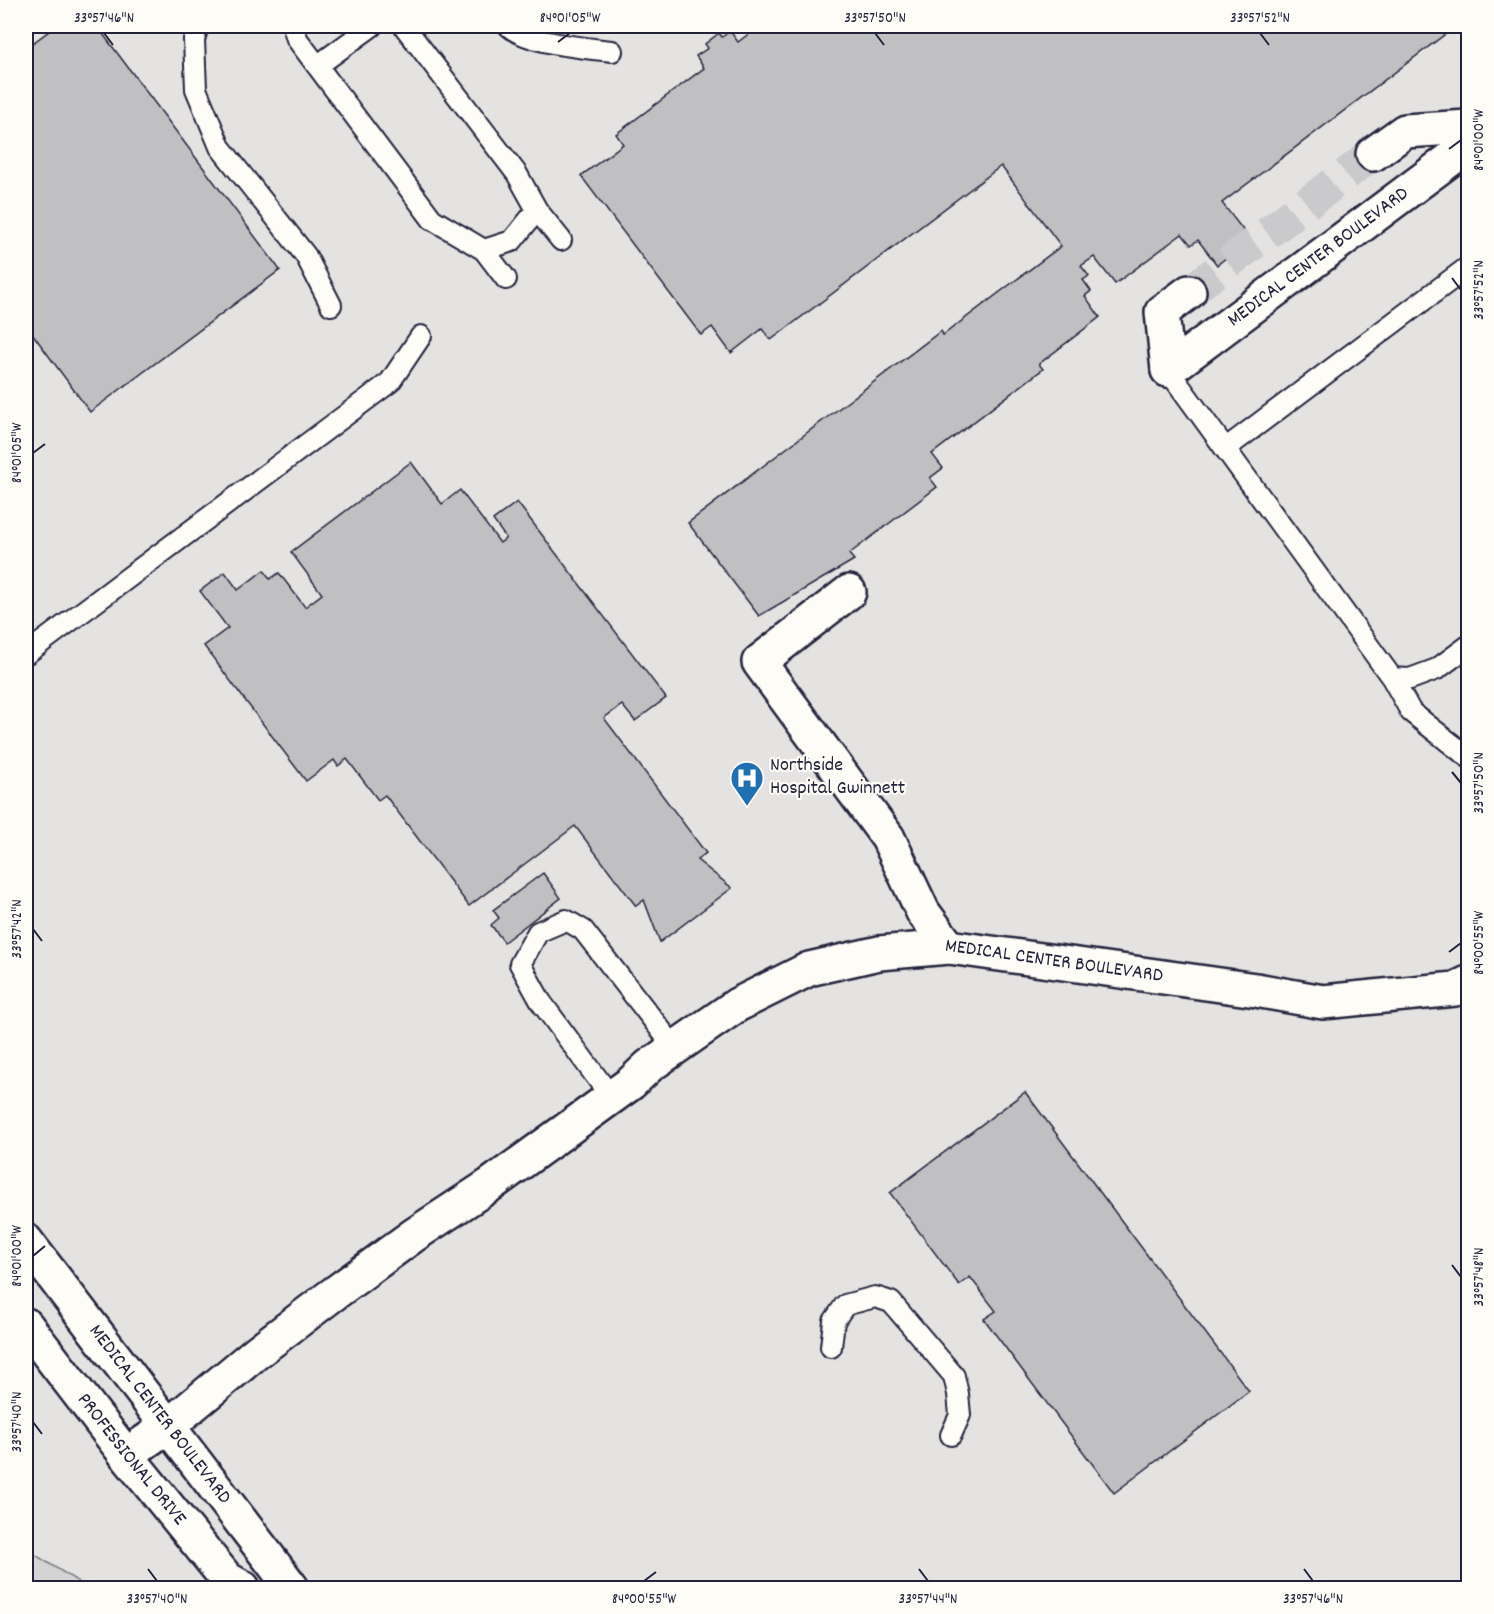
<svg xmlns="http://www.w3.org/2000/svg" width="1494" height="1614" font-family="Dekko,sans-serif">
<rect width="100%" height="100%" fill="#f4f3ef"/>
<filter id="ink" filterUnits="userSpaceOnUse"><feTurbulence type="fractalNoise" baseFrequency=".0167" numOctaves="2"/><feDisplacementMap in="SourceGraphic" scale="12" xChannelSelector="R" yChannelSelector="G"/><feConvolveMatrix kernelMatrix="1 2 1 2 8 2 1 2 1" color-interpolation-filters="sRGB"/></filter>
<g filter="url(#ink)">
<!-- built -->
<path fill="#e4e3e2" d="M26 26H1468V1588H26Z"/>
<!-- green -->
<path fill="#d5d4d5" stroke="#7c7b88" stroke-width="1.5" d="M26 1549 88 1588H26Z"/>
<!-- building -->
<path fill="#c0bfc2" stroke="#22223b" stroke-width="1.5" d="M56 26H97L280 270 90 412 26 325V48Z
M759 26H1456L1222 203 1250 239 1217 265 1198 240 1191 245 1182 234 1115 284 1094 257 1081 266 1089 276 1083 280 1091 291 1085 296 1100 317 1039 364 1043 369 932 454 943 468 930 478 937 487 849 554 854 560 759 616 688 523 941 331 943 335 1061 246 1001 166 771 340 762 329 731 353 712 327 701 335 581 176 623 144 616 134 704 68 696 56 708 48 705 44 719 33 722 37 730 31 738 42Z
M411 462 442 504 460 490 500 543 506 538 493 520 517 502 666 698 635 721 622 705 604 718 706 853 697 860 732 888 660 942 644 900 636 906 575 826 469 906 385 795 378 800 347 759 338 766 334 760 306 781 204 646 228 628 200 591 225 572 238 590 264 570 270 579 279 573 305 607 322 594 291 552Z
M543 873 561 898 504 942 491 925 499 918 493 910Z
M1025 1092 1249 1391 1114 1493 984 1319 996 1311 970 1277 959 1285 890 1193Z"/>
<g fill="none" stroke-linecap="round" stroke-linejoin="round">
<!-- street-tunnel -->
<path stroke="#cac9cb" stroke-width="33" stroke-dasharray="33 16" stroke-linecap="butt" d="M1189 292 1373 154"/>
<!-- lane casing -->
<g stroke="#22223b" stroke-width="24">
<path id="lane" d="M198 26 194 40 196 89 220 147 306 256 331 305
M293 26 297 39 432 219 484 250 512 241 537 210 517 174 404 26
M509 26C526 43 586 48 612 51
M317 66 372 26
M537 210 561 240
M484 250 506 279
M1168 370 1392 678 1411 712 1468 757
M1225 449 1468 267
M26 654 390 382 421 336
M1392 678 1410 679 1437 669 1468 646
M611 1097 541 1002 520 964 538 932 566 920 583 930 675 1048
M831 1347 834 1321 845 1305 875 1297 891 1302 954 1376 958 1394 960 1415 951 1435"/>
</g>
<!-- street casing -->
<g stroke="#22223b" stroke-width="38">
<g id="street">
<path d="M1373 154 1405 131 1468 127"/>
<path id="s1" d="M1168 370 1468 146"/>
<path d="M1168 370 1162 312 1189 292"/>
<path d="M849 592 759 662 888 838 923 912 949 947"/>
<path id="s2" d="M126 1455 168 1426 257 1352 328 1298 414 1235 490 1185 631 1083 649 1066 737 1005 809 969 879 953 949 947 1256 990 1323 1002 1455 989 1468 983"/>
</g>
</g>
<!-- secondary casing -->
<g stroke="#22223b" stroke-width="38">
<g id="secondary">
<path id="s3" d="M26 1241 292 1588"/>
<path id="s4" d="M26 1325 126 1455 227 1579 243 1588"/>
</g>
</g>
<!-- lane -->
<use href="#lane" stroke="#fdfcf7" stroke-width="20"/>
<!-- street -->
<use href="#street" stroke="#fdfcf7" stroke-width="33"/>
<!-- secondary -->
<use href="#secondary" stroke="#fdfcf7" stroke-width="33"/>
</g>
</g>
<!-- ticks -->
<path fill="none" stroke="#22223b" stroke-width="2" d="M104 33 113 45M875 33 884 45M1260 33 1269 45M558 42 570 33M1449 149 1461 140M1452 278 1461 290M33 453 45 444M1452 772 1461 783M33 929 42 941M1449 952 1461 943M33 1256 45 1246M1452 1265 1461 1277M33 1422 42 1434M148 1569 157 1581M919 1569 928 1581M1304 1569 1313 1581M644 1581 656 1572"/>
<!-- icons -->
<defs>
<g id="hospital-pin" transform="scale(1.725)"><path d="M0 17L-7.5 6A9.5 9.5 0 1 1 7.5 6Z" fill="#1f6fb2" stroke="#fdfcf7"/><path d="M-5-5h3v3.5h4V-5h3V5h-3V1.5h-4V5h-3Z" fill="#fff"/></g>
</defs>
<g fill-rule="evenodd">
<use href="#hospital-pin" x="747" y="778"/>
</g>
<g text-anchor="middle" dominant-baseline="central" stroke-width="4.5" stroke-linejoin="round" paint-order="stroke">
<!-- street labels -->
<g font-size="20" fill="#22223b" stroke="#fdfcf7">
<text stroke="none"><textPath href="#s1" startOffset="188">MEDICAL CENTER BOULEVARD</textPath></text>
<text stroke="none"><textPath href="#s2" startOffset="1088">MEDICAL CENTER BOULEVARD</textPath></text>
<text stroke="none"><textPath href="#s3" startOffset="219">MEDICAL CENTER BOULEVARD</textPath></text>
<text stroke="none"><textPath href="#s4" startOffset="171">PROFESSIONAL DRIVE</textPath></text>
</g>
<!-- poi labels -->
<g font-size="20" fill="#22223b" stroke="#fdfcf7" text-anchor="start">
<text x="770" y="766">Northside<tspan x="770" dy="23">Hospital Gwinnett</tspan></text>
</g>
</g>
<!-- margin -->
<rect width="1494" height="1614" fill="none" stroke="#fdfcf7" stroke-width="66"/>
<rect x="33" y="33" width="1428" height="1548" fill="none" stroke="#22223b" stroke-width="2"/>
<g font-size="15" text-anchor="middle" fill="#22223b">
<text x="104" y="22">33°57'46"N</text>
<text x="570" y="22">84°01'05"W</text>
<text x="875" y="22">33°57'50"N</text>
<text x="1260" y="22">33°57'52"N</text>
<text transform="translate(1478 140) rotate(-90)" y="5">84°01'00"W</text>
<text transform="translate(1478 290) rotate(-90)" y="5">33°57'52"N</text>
<text transform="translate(16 453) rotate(-90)" y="5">84°01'05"W</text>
<text transform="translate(1478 783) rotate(-90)" y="5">33°57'50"N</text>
<text transform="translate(16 929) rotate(-90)" y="5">33°57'42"N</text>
<text transform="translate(1478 943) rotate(-90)" y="5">84°00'55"W</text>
<text transform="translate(16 1256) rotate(-90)" y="5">84°01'00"W</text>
<text transform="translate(1478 1277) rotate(-90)" y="5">33°57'48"N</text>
<text transform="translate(16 1422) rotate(-90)" y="5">33°57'40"N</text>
<text x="157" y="1603">33°57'40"N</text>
<text x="644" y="1603">84°00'55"W</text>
<text x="928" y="1603">33°57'44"N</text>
<text x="1313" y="1603">33°57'46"N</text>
</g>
</svg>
